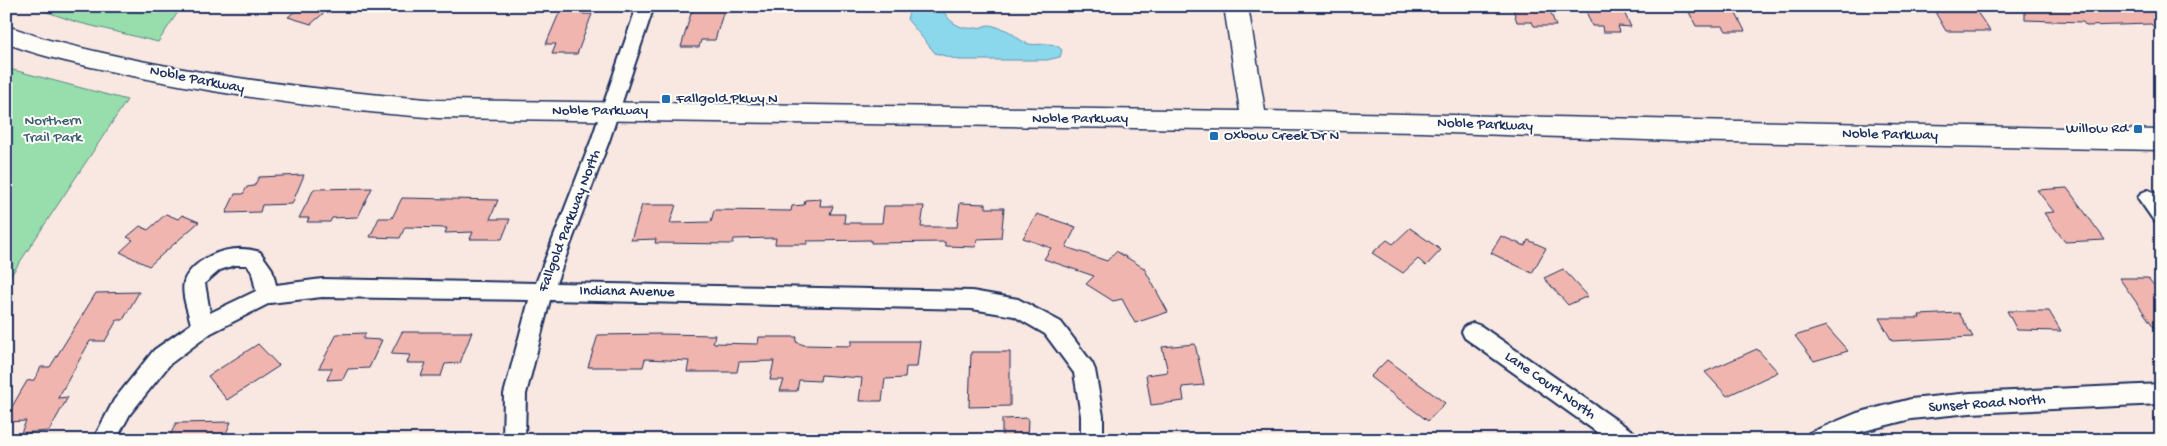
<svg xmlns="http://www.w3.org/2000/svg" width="2167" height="446" font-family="'Gochi Hand',sans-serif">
<rect width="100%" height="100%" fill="#f9e7e1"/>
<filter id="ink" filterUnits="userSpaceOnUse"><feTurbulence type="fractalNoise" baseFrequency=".02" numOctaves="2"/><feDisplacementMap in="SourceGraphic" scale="10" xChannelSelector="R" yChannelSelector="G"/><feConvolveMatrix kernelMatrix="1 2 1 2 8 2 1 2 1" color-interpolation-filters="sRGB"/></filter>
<g filter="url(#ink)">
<!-- green -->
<path fill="#97deac" stroke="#598685" d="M30 6H182L158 42 76 22Z
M6 68 127 100 6 283Z"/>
<!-- water -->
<path fill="#8bd7eb" stroke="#5e94b3" d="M911 6H941C948 22 959 30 977 28 981 28 985 25 989 25 993 25 999 28 1003 29 1014 32 1018 41 1029 44 1041 46 1053 40 1062 50L1060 57 1047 60H959L935 53 907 19Z"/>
<!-- building -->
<path fill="#f0b5ae" stroke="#1b2f5e" d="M301 6H332L311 24 288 17Z
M1512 6H1548L1556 26H1534L1532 22H1517Z
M1584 6H1609L1611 9 1623 10 1631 27 1618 26 1620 32H1603L1602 26H1592Z
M1686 6H1732L1745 31H1726L1723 26H1696Z
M2025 6H2096L2097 9H2139L2136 6H2161V35L2151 24 2086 26 2083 22 2025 20Z
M585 10 583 14H592L577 54H552L556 44H546L560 11Z
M692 10H724L715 40H701L699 47H681Z
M1935 12H1977L1990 31H1946Z
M304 175 292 204 262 205 260 212 226 213 235 194H243L247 187 254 186 259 177Z
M372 188 358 217 332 218 330 222H307L309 218H299L314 189Z
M2067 188 2105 240 2065 242 2044 213 2054 212 2037 190Z
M402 198 498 200 490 219H510L502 239H470L473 232 445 233 447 228 405 227 400 238 370 237 379 218H392Z
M821 199 820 206H833L830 214H845L844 223H882L884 206H924L921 227H957L960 203 986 204V208H1004L1001 238 977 239 976 247 945 246V242L871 243V240L807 241V244H775L776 238 734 239 733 244 655 243 656 239 631 240 642 205H676L670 223 711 222 714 210 791 211 792 206 804 205 805 200Z
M166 214 178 219 182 215 199 222 149 266 120 252 133 240 127 237 140 226 148 230Z
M1037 214 1076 227 1066 247 1107 261 1116 251 1144 268 1168 312 1135 323 1122 299 1113 301 1086 284 1094 276 1044 259 1051 248 1023 238Z
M1410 228 1441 250 1426 266 1418 259 1403 273 1372 253 1387 240 1393 244Z
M1501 236 1525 246 1528 240 1546 248 1532 273 1491 253Z
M1563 269 1588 296 1568 305 1544 278Z
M2119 278H2148L2161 294V337Z
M139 292 123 320H117L105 341H90L58 398 68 397 49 431 21 433 26 421 6 422V417L27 381 34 380 41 367H50L96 293Z
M2007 311H2049L2061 331 2017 330Z
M1959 313 1973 337 1892 341 1879 318H1920L1919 315Z
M1826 326 1848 351 1814 361 1795 336Z
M402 332H472L460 363 445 364 441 376H421L426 363H407L410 355 391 354Z
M366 333 363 339 382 340 369 368 348 369 343 379 327 380 332 368H319L337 334Z
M661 334 715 335 713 343 758 344 759 337H797L796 342 804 345 851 346V341H920L917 367H906L905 378 885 379 882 401H859L862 378 821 375 820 381 799 380 797 391H780L784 380H770L774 361 739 362 737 372H687L689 361 645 359 643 367H588L598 335Z
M258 344 279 366 227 400 208 376Z
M1195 344 1204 385 1182 387 1184 401 1151 405 1146 375 1168 372 1162 347Z
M1757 349 1778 372 1727 396 1705 372Z
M971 352H1010V406L969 407Z
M1387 360 1445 403 1428 421 1370 377Z
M1028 418 1027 440H1002V419Z
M231 422 223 440H168L176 423Z"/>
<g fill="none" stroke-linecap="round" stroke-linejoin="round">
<!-- street casing -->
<g stroke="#1b2f5e" stroke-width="4">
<path id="street" d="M637 6H654L609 141 556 283 972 291 1018 299 1061 322 1092 363 1095 370 1103 416V440H1081V416L1074 373 1045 334 1014 316 972 309 550 300 526 394 525 440H503L504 394 529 300 322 297 270 303 211 333 170 364 130 414 116 440H93L114 400 154 350 191 324C188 311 181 295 184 282 185 276 191 270 195 266 213 250 238 245 260 252L272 269 276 285 322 279 536 283 591 141ZM235 265H247L252 272 256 291 210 313 205 283 220 270Z
M2148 190C2164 195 2161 209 2161 223L2154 221 2138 198 2141 193Z
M1473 323 1481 326 1635 433 1638 440H1608L1465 338 1462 332 1465 326Z
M2161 384V404L1970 413 1911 419 1860 432 1843 440H1806L1809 433 1857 413 1911 399 1970 393Z"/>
</g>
<!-- secondary casing -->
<g stroke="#1b2f5e" stroke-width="3">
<path id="secondary" d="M1224 6H1248L1265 111 2161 130V150L1675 141 1422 132 438 118C332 110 227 96 123 74 84 65 44 58 6 43V26C21 30 35 36 49 40 176 73 307 90 438 100L1240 111Z"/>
</g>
<!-- street -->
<use href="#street" fill="#fdfcf7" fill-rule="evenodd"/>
<!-- secondary -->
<use href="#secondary" fill="#fdfcf7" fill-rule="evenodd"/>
</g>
</g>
<!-- markers -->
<g fill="#1f6fb2" stroke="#fdfcf7" stroke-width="2">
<rect x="661" y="94" width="10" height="10" rx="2.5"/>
<rect x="2133" y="124" width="10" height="10" rx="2.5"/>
<rect x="1209" y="131" width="10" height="10" rx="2.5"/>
</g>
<g text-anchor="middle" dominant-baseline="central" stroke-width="4" stroke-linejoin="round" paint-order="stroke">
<!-- street labels -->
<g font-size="15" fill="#1b2f5e" stroke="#fdfcf7">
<text transform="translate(197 80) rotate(11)">Noble Parkway</text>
<text x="600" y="111">Noble Parkway</text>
<text x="1080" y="119">Noble Parkway</text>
<text transform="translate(1485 125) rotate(2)">Noble Parkway</text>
<text transform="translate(1890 135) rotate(1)">Noble Parkway</text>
<text transform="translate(570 221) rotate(-69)">Fallgold Parkway North</text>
<text transform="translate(627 292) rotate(1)">Indiana Avenue</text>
<text transform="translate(1550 386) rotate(35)">Lane Court North</text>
<text transform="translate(1987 404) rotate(-4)">Sunset Road North</text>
</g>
<!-- poi labels -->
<g font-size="15" fill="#1b2f5e" stroke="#fdfcf7" text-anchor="start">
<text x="676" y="99">Fallgold Pkwy N</text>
<text x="2128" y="129" text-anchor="end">Willow Rd</text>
<text x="1224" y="136">Oxbow Creek Dr N</text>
</g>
<!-- park labels -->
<g font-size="15" fill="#3a5b72" stroke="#fdfcf7">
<text x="53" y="121">Northern<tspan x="53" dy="17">Trail Park</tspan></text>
</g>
</g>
<!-- margin -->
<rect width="2167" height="446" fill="none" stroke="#fdfcf7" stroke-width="25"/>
<rect x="12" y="12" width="2142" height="421" fill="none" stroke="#1b2f5e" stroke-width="2" filter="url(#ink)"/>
</svg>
